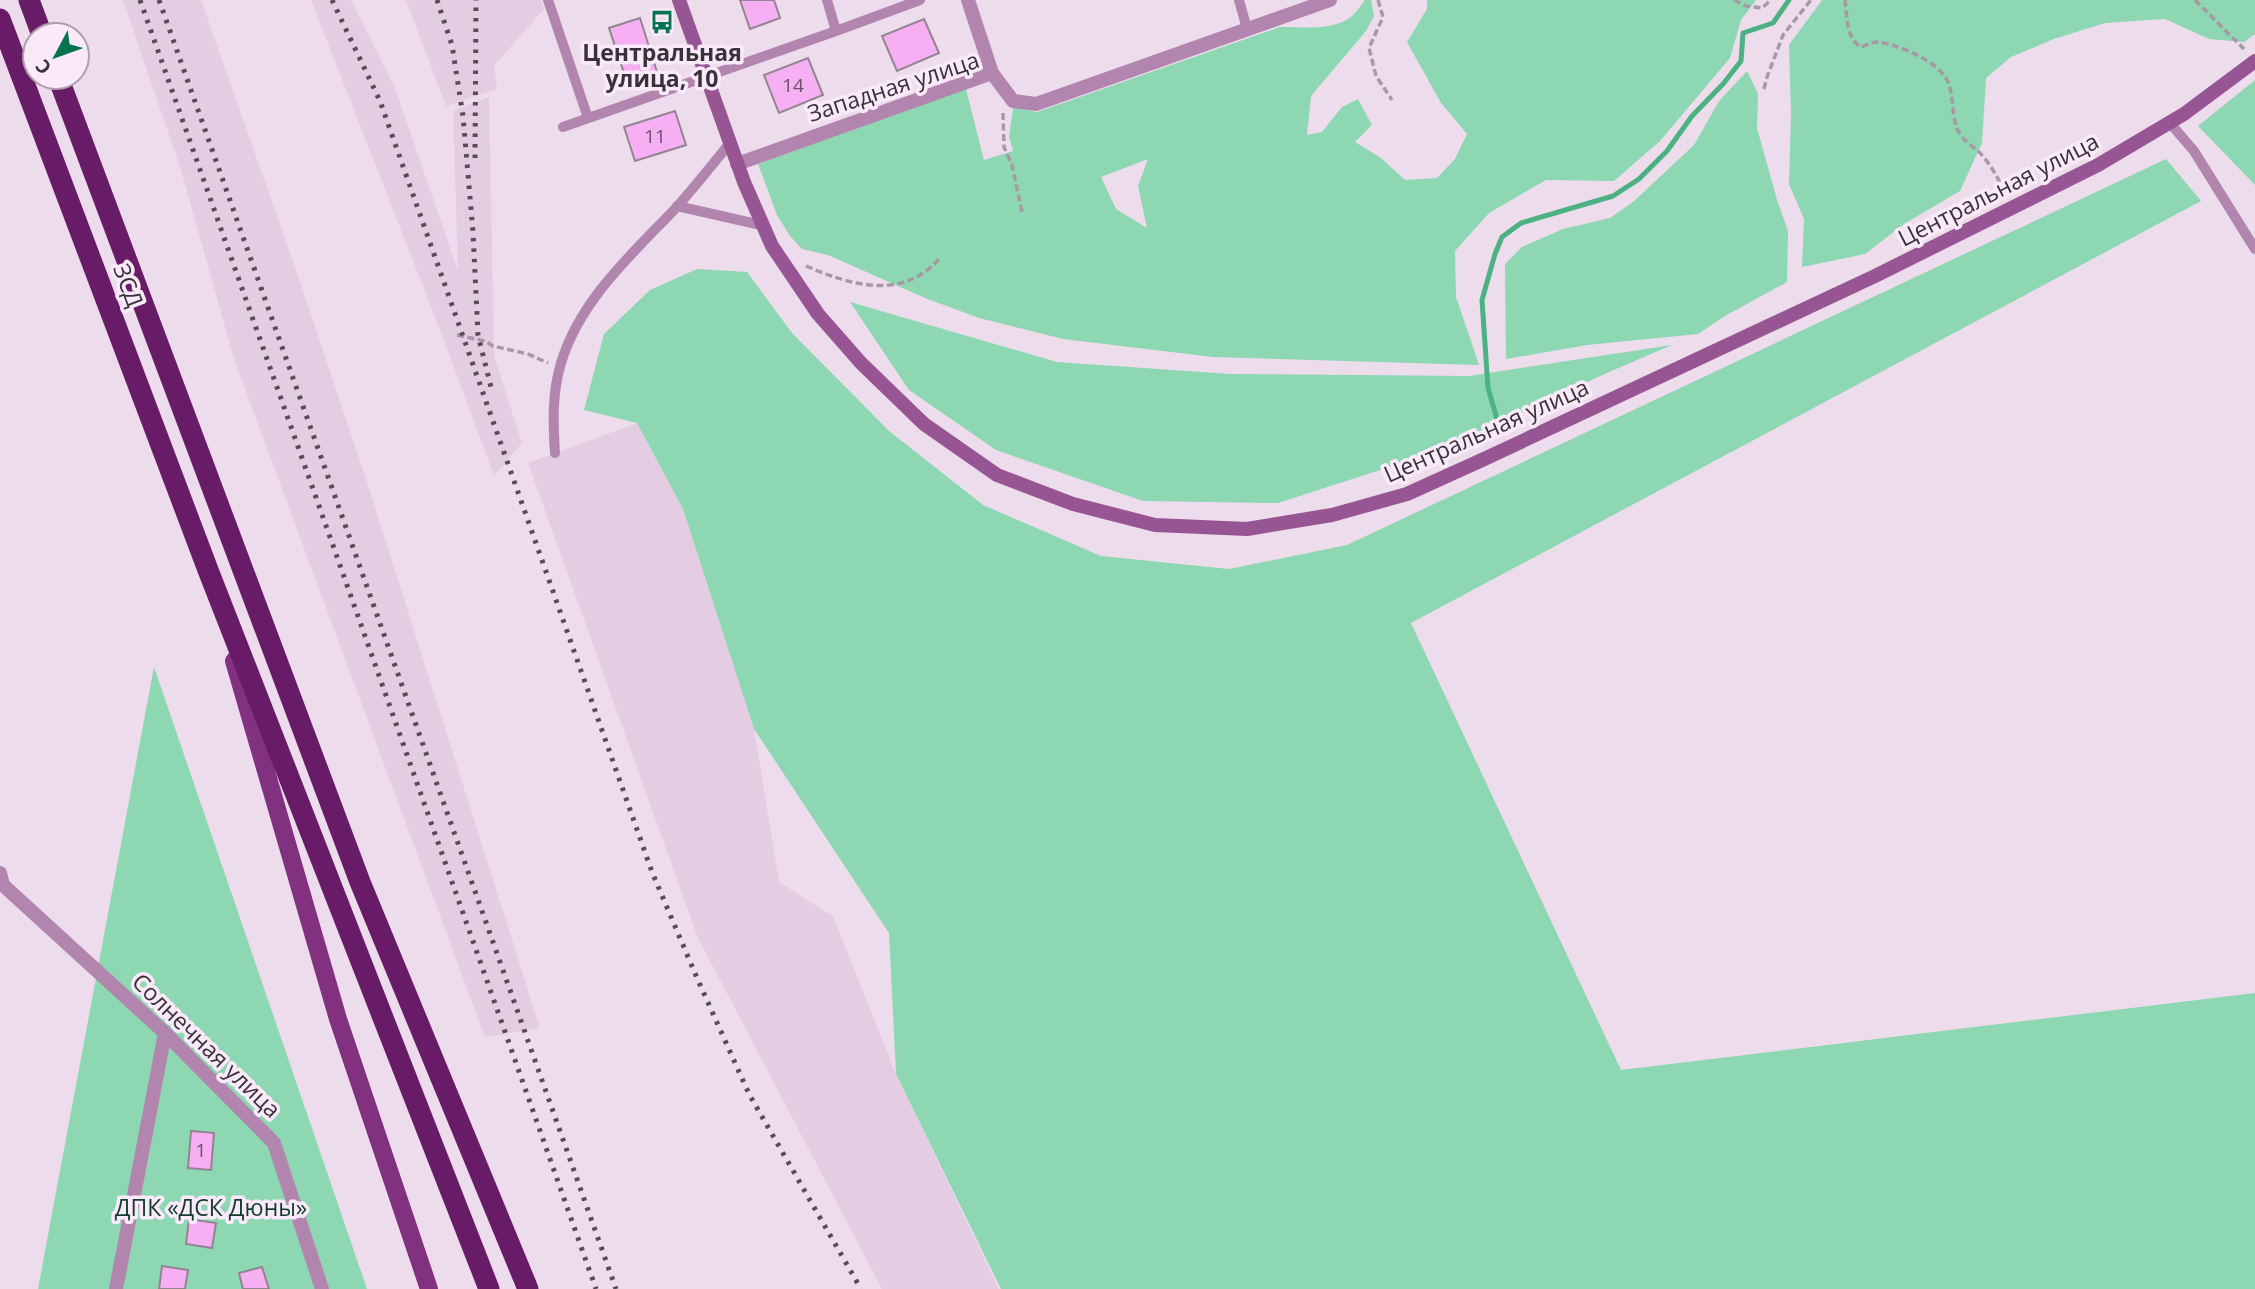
<svg xmlns="http://www.w3.org/2000/svg" width="2255" height="1289" font-family="'Open Sans',sans-serif">
<rect width="100%" height="100%" fill="#eddcec"/>
<!-- built -->
<path fill="#e4cde2" d="M123 0H201L295 267 366 479 540 1028 485 1037 234 359 181 170Z
M311 0H351L395 88 458 271 453 111 489 97 494 356 522 443 494 476 444 340Z
M406 0H541L544 9 494 66 497 89 446 106Z
M637 423 683 509 754 729 779 882 833 916 896 1074 999 1289H882L698 938 528 463Z"/>
<!-- green -->
<path fill="#8dd7b2" fill-rule="evenodd" d="M1365 0H1371L1374 16 1366 31 1311 96 1307 135 1322 132 1342 107 1358 99 1372 125 1355 142 1381 158 1405 180 1437 178 1455 159 1467 134 1441 103 1407 42 1427 9V0H1756L1741 20 1730 58 1660 141 1614 181 1546 180 1489 213 1455 251 1456 297 1479 365 1213 357 1063 339 979 318 925 298 828 255 802 249 790 236 777 215 758 164 966 89 984 160 1013 151 1009 137 1013 108 1037 112 1280 27C1302 27 1332 31 1351 17 1356 13 1361 5 1365 0ZM1148 159 1138 186 1147 228 1116 209 1101 177Z
M1822 0H2255V34L2244 42 2209 39 2165 19 2105 23 2054 39 2011 57 1986 78 1982 143 1960 191 1904 224 1865 254 1802 267 1804 219 1789 184 1791 114 1789 45Z
M1747 71 1758 94 1757 128 1777 200 1788 231 1787 282 1725 316 1698 334 1587 345 1506 359 1505 264 1522 247 1563 229 1610 218 1633 202 1694 145 1719 101Z
M2255 80V185L2198 126Z
M2166 159 2201 201 1411 623 1621 1070 2255 993V1289H1001L896 1074 889 933 754 729 683 509 637 423 584 410 604 334 650 290 697 269 747 272 792 333 889 431 983 505 1101 556 1229 569 1347 545Z
M850 302 1057 362 1230 374 1469 376 1672 345 1609 372 1445 449 1278 503 1143 501 996 450 909 390Z
M154 667 367 1289H38Z"/>
<g fill="none" stroke-linecap="round" stroke-linejoin="round">
<!-- stream -->
<path stroke="#4cb284" stroke-width="5" d="M1499 426 1488 388 1482 300 1495 254 1502 237 1521 223 1613 196 1639 179 1667 151 1692 116 1723 84 1741 61 1743 33 1773 23 1789 0"/>
</g>
<!-- building -->
<path fill="#f6aff2" stroke="#938492" stroke-width="2" d="M740 0H774L780 18 750 29Z
M640 18 657 72 627 82 609 28Z
M924 19 939 53 897 71 882 36Z
M808 58 823 95 779 113 764 75Z
M675 111 686 145 635 161 624 127Z
M191 1131 214 1133 211 1170 188 1168Z
M189 1219 216 1223 212 1248 186 1244Z
M162 1266 188 1270 185 1289H159Z
M262 1267 269 1289H243L239 1273Z"/>
<g fill="none" stroke-linecap="round" stroke-linejoin="round">
<!-- path -->
<path stroke="#a699a5" stroke-width="3.5" stroke-dasharray="7 3.5" stroke-linecap="butt" d="M1378 0 1383 17 1369 48 1376 76 1392 100
M1734 0 1746 6 1762 8 1771 0
M1845 0C1847 16 1846 39 1861 47 1866 45 1872 42 1877 42 1898 44 1937 61 1947 80 1956 98 1949 121 1962 137 1967 143 1974 147 1979 152 1990 163 1998 178 2005 193
M2195 0 2244 49
M1764 89 1767 77 1783 35 1811 0
M1003 113 1004 147 1012 165 1022 212
M806 266C850 285 902 301 939 259
M457 335 485 341 493 346 528 354 548 363"/>
<!-- lane -->
<path stroke="#b285af" stroke-width="10" d="M548 0 588 118
M1239 0 1247 29
M836 31 920 0
M2169 122 2194 151 2255 249
M563 127 836 31 827 0
M677 206 761 225
M555 453C553 423 552 393 561 363 580 300 631 255 675 209 694 188 712 165 730 143"/>
<!-- street -->
<path stroke="#b285af" stroke-width="14" d="M968 0 992 73
M737 164 992 73 1013 101 1036 104 1330 0
M0 873 3 885 165 1033 274 1143 322 1289
M116 1289 165 1033"/>
<!-- secondary -->
<path stroke="#975594" stroke-width="14" d="M679 0 744 182 772 246 818 314 861 363 924 424 997 475 1073 504 1155 525 1247 529 1332 515 1407 494 1482 460 1875 276 2098 165 2184 114 2255 61"/>
<!-- primary -->
<path stroke="#823080" stroke-width="18" d="M234 661 338 1019 429 1289"/>
<!-- highway -->
<path stroke="#681b66" stroke-width="21" d="M29 0 42 35
M0 19 208 570 489 1289
M58 77 360 882 528 1289"/>
<!-- rail -->
<path stroke="#564d55" stroke-width="5" stroke-dasharray="3.5 7" stroke-linecap="butt" d="M140 0 596 1289
M159 0 616 1289
M332 0 380 101 652 872 697 978 749 1094 861 1289
M437 0 452 45 463 116 473 232 478 335 491 387
M475 158 476 0"/>
</g>
<!-- icons -->
<defs>
<g id="bus-bare" transform="scale(1.89)"><path d="M-5-6H5V4H4V6H2V4H-2V6H-4V4H-5ZM-3.5-4V0h7V-4ZM-3.5 1.2v1.5H-2V1.2ZM2 1.2v1.5H3.5V1.2Z" fill="#05744e" stroke="#fae9f9" stroke-width="2.5" paint-order="stroke"/></g>
</defs>
<g fill-rule="evenodd">
<use href="#bus-bare" x="662" y="22"/>
</g>
<g text-anchor="middle" dominant-baseline="central" stroke-width="7" stroke-linejoin="round" paint-order="stroke">
<!-- number labels -->
<g font-size="19" fill="#685166">
<text x="793" y="85">14</text>
<text x="655" y="136">11</text>
<text x="201" y="1150">1</text>
</g>
<!-- poi labels -->
<g font-size="23" font-weight="bold" fill="#393238" stroke="#fae9f9">
<text x="662" y="52">Центральная<tspan x="662" dy="26">улица, 10</tspan></text>
</g>
<!-- street labels -->
<g font-size="23" fill="#393238" stroke="#fae9f9">
<text transform="translate(893 86) rotate(-18)">Западная улица</text>
<text transform="translate(1998 189) rotate(-27)">Центральная улица</text>
<text transform="translate(129 285) rotate(69)">ЗСД</text>
<text transform="translate(1486 430) rotate(-24)">Центральная улица</text>
<text transform="translate(207 1045) rotate(44)">Солнечная улица</text>
</g>
<!-- park labels -->
<g font-size="23" fill="#113d2a" stroke="#fae9f9">
<text x="211" y="1207">ДПК «ДСК Дюны»</text>
</g>
</g>
<!-- north arrow -->
<g transform="translate(56 56) rotate(229)"><circle r="33" fill="#fae9f9" stroke="#ada0ac" stroke-width="2"/>
<path d="M0-5L12 26L0 18L-12 26Z" fill="#05744e"/>
<text y="-10" font-size="19" font-weight="bold" text-anchor="middle" fill="#393238">С</text>
</g>
</svg>
